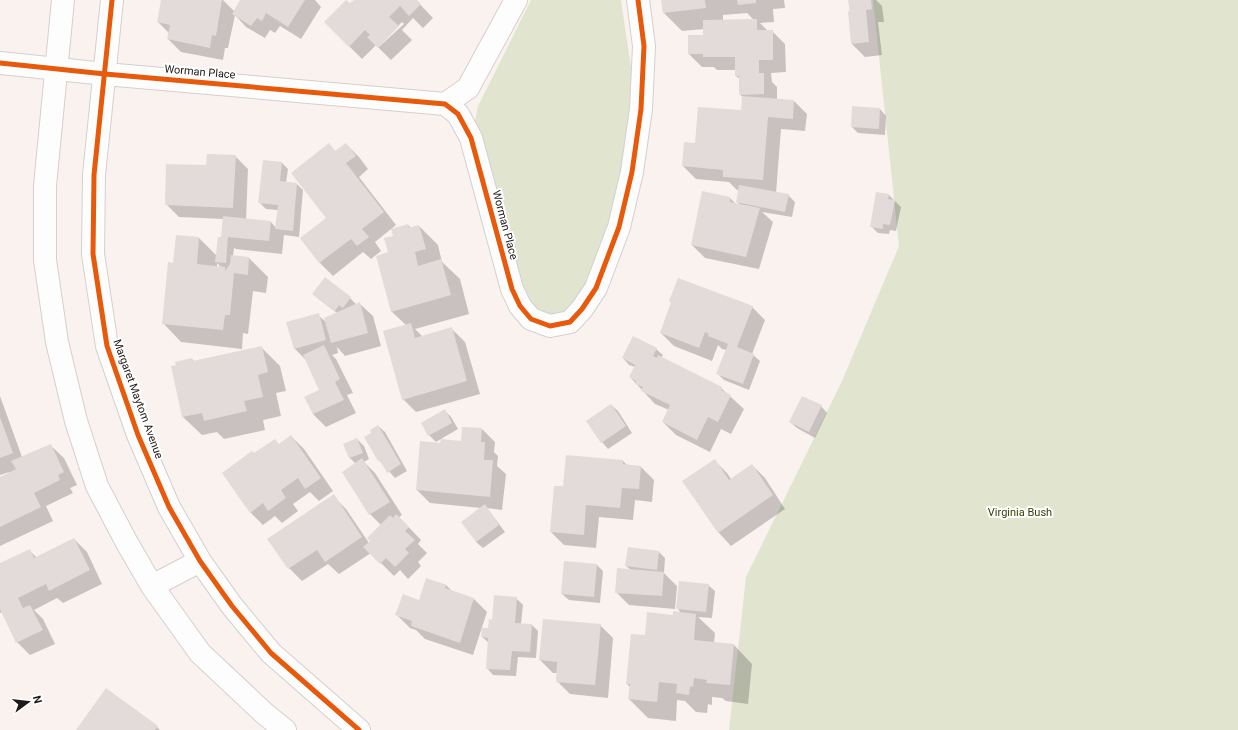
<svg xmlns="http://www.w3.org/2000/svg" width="1238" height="730" font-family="Roboto,sans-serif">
<rect width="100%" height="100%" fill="#faf2ef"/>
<!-- green -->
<path fill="#e1e5d0" d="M531 0H621L635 94 631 151 585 307 564 318 524 309 470 145 478 106Z
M873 0H1238V730H729L746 577 842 381 899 246Z"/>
<!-- shadow -->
<path fill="#0003" fill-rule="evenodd" d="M162 0H223L235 12 242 0H315L321 7 301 39 280 26 275 33 270 30 265 38 246 27 235 15 228 48H225L223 60 181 52 168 39 169 33 158 22Z
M355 0H416L433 18 423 28 413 18 402 30 412 40 391 60 376 45 362 59 325 22 350 5ZM402 22 404 24 380 46 379 45Z
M662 0H784L785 8 773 9 774 22 760 23 768 31H772L785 44 786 72 771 73 772 82 777 87V100L794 101 807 114 805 131 781 129 776 193 788 195 795 202 792 217 762 212 773 222 759 269 705 258 692 245 730 198 736 204 741 205 737 202 739 190H737L729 182 696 179 683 166 696 144 742 111 743 98 740 94V79L736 76V70H717L714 67H702L689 54 704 36V29L682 31 663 12ZM747 13 754 20 723 21V15Z
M849 0H876L882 6 884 22H878L882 55 865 57 852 44Z
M853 107 880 109 886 116 885 135 858 133 852 127Z
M346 144 359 157 368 169 359 177 396 225 375 242 381 251 371 259 363 252 333 276 320 263 301 239 328 218 329 145 336 152Z
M235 156 248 169 246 220 271 222 276 228 278 210 266 209 259 202 281 162 288 169 286 183 297 184 303 190 299 237 284 235 282 254 236 249 234 248 233 256 249 258 268 277 266 293 253 291 248 334 243 333 242 349 181 342 163 323 174 264 177 236 199 238 217 256 225 238 224 219 179 217 166 204 207 166ZM217 263 222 268 217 267Z
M877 193 889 195 901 207 896 231 890 230 889 234 878 233 871 226Z
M408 225 411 228 419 226 438 245 442 262 460 279 469 314 415 329 423 337 452 329 465 342 480 394 416 412 403 399 406 325 391 311 389 253 395 236Z
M313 294 350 298 357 305 360 304 373 316 381 346 345 356 337 347 338 353 332 355 336 359 353 393 347 395 356 413 326 427 313 414 306 397 321 390 307 361 294 348 318 315 327 323 337 313 320 300Z
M752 307 765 320 752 354 760 361 749 390 724 380 718 374 726 350 722 349 718 345 712 361 674 346 661 333Z
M261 347 280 366 286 391 276 393 281 416 263 420 265 430 224 439 217 432 202 435 183 417 192 359 195 362Z
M656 349 663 355 661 358 721 388 744 409 731 434 721 429 710 452 676 435 663 422 669 410 655 404 630 377 635 367 629 365 623 358Z
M0 396 22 457 50 445 64 458 77 485 70 488 73 493 46 506 53 521 0 546V478L10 473 9 472 0 475Z
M611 405 618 411 632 433 608 449 602 442Z
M821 406 827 413 815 438 797 428 790 422Z
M445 411 451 417 458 429 436 442 429 435Z
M378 426 385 432 407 471 395 478 379 460 373 433Z
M482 429 495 442 494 452 498 456 497 466 506 474 502 510 487 508 505 532 483 548 476 542 481 508 430 503 417 490 441 445 462 442Z
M291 436 304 449 333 491 319 501 310 492 293 504 298 511 282 523 275 516 263 525 250 512 254 454 279 445Z
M357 439 364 446 369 459 364 462 375 473 402 515 399 517 421 540 418 544 427 553 418 562 421 566 408 579 400 570 394 576 371 553 339 574 328 564 302 581 289 568 333 496 346 509 369 543 381 525 370 514 356 464 350 458 344 445Z
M714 460 727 473 731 479 752 465 765 478 785 509 731 546 719 533 683 481Z
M623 461 627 465 641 467 654 480 652 502 635 500 633 520 599 517 596 548 564 545 551 532 564 487Z
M74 539 87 552 102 584 63 603 57 598 34 610 43 619 55 644 30 655 17 642 2 612 0 613V564L29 550 37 558Z
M659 552 665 558 664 573 677 586 675 609 629 605 616 592 631 570 626 566Z
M597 565 603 571 600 603 569 600 562 594Z
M427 579 446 585 452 591 474 599 487 612 473 655 425 639 416 630 410 628 397 615 420 601Z
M708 585 715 591 712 618 698 617 715 633 714 643 734 645 752 664 748 704 726 701 722 698 712 697V705L708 704 707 713 696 712 685 701 677 700 676 721 648 718 629 699 630 687 627 684 646 636 674 616 681 613 678 609Z
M516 598 523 605 521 624 532 625 538 631 536 658 518 657 516 676 493 675 487 668 489 643 482 637 489 629 493 621Z
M600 625 613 638 608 698 570 694 557 681 558 673H553L540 660Z
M157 727 160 730H77Z"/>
<!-- building -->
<path fill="#e2dbd9" d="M161 0H222L216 36 212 35 210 48 167 39 170 25 157 22Z
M240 0H305L288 27 266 13 262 21 257 18 251 26 232 14Z
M346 0 350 3 354 0H417L421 4 409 16 400 6 389 17 399 26 378 48 367 37 370 35 365 30 349 47 324 22Z
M661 0H705L706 8 663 13Z
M737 0H756V3L738 5Z
M848 0H871L872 9 866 10 869 42 851 44 848 11 850 12Z
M757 19V30H773V60H759V73H764V94L739 95V76H735V57H703V54H688V35H703V20Z
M742 96 794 100 793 119 768 117 763 180 723 177V170L682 166 684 142 695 143 698 107 741 110Z
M852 106 880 108 879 129 851 127Z
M329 143 335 151 346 143 356 156 346 163 384 212 362 229 369 237 357 246 351 239 319 263 300 238 326 218 291 173Z
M207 154 236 155 233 208 165 205 166 164 206 165Z
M263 160 282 162 280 181 297 183 293 231 275 229 278 205 258 203Z
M739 185 789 194 785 212 736 202Z
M702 191 730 197V202L760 208 746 257 691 245Z
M876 192 889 194 888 199 895 200 890 225 883 224V229L870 227Z
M223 216 271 221 269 241 228 237 226 263 215 262 218 237H221Z
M408 224 409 228 419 225 426 249 415 252 418 266 441 259 451 295 391 312 376 256 388 252 384 238 393 236 391 229Z
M176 235 199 237 197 264 225 267V271L230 264 231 255 249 257 248 275 234 273 230 315H225L223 330 162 324 168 262 173 263Z
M325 277 351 297 343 308 339 305 335 311 312 294Z
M678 278 753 306 737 347 754 354 743 384 716 374 728 344 708 336 709 334 705 332 699 348 660 333 671 302 669 301Z
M360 302 368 333 331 343 324 318Z
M319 313 326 340 294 349 286 322Z
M411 323 415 338 452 327 467 381 402 400 383 331Z
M633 336 657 348 653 356 657 358 658 355 722 387 721 390 731 395 718 422 708 417 697 440 662 422 670 405 641 391 643 387 635 384 636 381 629 377 635 365 622 358Z
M324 345 340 379 335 382 344 400 313 414 304 397 319 390 303 355Z
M262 346 268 372 258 375 263 397 244 401 247 411 204 421 202 413 182 417 171 366 176 365 175 362 192 358 193 361Z
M802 396 822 405 809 432 789 422Z
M611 404 626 426 601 443 586 421Z
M445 409 452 423 428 436 421 423Z
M0 417 13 453 0 458Z
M378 425 401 464 387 473 380 460 378 461 364 437 371 433 370 430Z
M462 427 482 428 481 442H485L484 460H493L490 497 416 490 420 441 440 443 441 439 461 441Z
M291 435 321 478 305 489 298 478 281 490 286 498 268 511 263 503 250 513 222 473 252 451 254 453 275 439 279 444Z
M357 438 363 453 349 458 343 444Z
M51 444 64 472 58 475 60 480 34 493 41 507 0 527V477L16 469 11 461Z
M566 455 623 460V464L641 466 639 489 622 488 620 508 586 505 584 535 550 532 554 486H563Z
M362 458 390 502 369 515 342 472Z
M715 459 729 480 752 464 773 495 718 533 682 481Z
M334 494 362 537 325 562 317 550 288 569 267 539Z
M485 504 499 525 476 542 461 522Z
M396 514 409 527 405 531 415 540 405 549 409 553 395 567 386 558 380 564 363 547 370 541 367 538 390 515 393 518Z
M74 538 90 570 49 591 46 584 18 598 23 608 30 605 43 630 16 643 0 609V563L30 549 34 558Z
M628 547 659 551 657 570 625 566Z
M564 561 597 564 594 597 561 594Z
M617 568 664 572 662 596 615 593Z
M426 578 446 585 445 588 474 598 460 643 411 626 412 621 395 615 403 594 419 600Z
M679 581 709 584 706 612 676 609Z
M494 595 517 597 515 623 532 624 530 652 512 651 510 670 486 669 488 638 481 637 482 628H488L489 619 492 620Z
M673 611 696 614 694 640 734 644 730 685 706 683 707 680 694 678 693 687 690 686 689 695 676 693 677 684 659 682 657 702 628 699 630 684H626L631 634 645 635 647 612 673 615Z
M543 619 601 624 595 685 556 682 557 662 539 660Z
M106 688 158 726 155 730H76Z"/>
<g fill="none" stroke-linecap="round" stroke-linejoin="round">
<!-- street casing -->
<g stroke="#d6cfcc" stroke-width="24">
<path id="street" d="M0 63 105 74 445 104 458 114 471 138 512 289 520 306 531 319 550 326 570 322 582 309 596 288 619 227 632 172 641 109 644 46 638 0
M445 104 468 88 516 0"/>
</g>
<!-- secondary casing -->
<g stroke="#d6cfcc" stroke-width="24">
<path id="secondary" d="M63 0 45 186V260L57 342 76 421 97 486 127 543 152 586 200 653 265 714 285 730
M112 0 94 175 93 254 107 346 138 435 169 507 200 561 232 606 271 653 359 730
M152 586 200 561"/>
</g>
<!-- street -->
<use href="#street" stroke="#fefdfd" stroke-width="22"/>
<!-- secondary -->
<use href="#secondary" stroke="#fefdfd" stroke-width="22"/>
<!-- cycleway casing -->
<g stroke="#fff" stroke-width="8">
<path id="cycleway" d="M112 0 94 175 93 254 107 346 138 435 169 507 200 561 232 606 271 653 359 730
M0 63 105 74 445 104 458 114 471 138 512 289 520 306 531 319 550 326 570 322 582 309 596 288 619 227 632 172 641 109 644 46 638 0"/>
</g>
<!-- cycleway -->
<use href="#cycleway" stroke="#e8590c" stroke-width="5"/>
</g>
<g text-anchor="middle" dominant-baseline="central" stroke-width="4" stroke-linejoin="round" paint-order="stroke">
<!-- street labels -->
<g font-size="11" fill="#1f1917" stroke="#fff">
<text transform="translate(200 72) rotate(5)">Worman Place</text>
<text transform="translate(505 225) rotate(75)">Worman Place</text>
<text transform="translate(138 399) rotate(70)">Margaret Maytom Avenue</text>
</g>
<!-- park labels -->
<g font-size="11" fill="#314102" stroke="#fff">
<text x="1020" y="512">Virginia Bush</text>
</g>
</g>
<!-- north arrow -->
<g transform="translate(28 702) rotate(75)" stroke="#ffffff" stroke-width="3" paint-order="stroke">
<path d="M0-3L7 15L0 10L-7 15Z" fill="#1f1917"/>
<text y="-6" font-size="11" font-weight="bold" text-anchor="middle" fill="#1f1917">N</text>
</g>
</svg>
